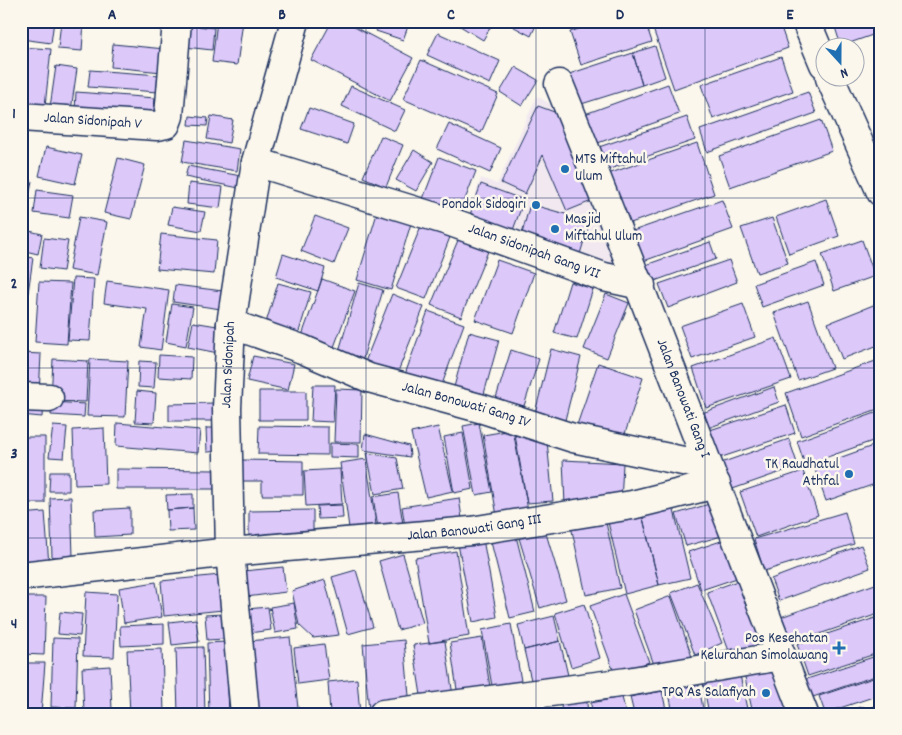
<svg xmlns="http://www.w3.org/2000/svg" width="902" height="735" font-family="Dekko,sans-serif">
<rect width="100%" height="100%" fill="#fbf7ec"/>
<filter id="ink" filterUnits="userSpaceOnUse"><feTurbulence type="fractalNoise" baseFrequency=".02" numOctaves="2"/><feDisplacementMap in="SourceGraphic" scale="10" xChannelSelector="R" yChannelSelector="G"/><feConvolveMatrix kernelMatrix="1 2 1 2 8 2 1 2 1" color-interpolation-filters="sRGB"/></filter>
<g filter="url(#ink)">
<!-- built -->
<path fill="#f2e9f0" d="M537 96 564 112 622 274 465 226 481 178 497 184Z"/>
<!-- building -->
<path fill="#dcc8f9" stroke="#1b2f5e" d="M21 21H54L51 43 21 39Z
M61 21H84L82 51 58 49Z
M217 21H243L237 65 212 62Z
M332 21H343L413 58 390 101 311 60Z
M380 21H410L403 40 376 31Z
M452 21H494L483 40Z
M503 21H538L531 36Z
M602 21H645L652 42 581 65 570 32Z
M666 21H779L788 48 674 89 652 26Z
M833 21H881V32L841 46Z
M187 25 214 28 212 50 185 47Z
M438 33 500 61 490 84 427 55Z
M113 44 165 49 162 72 111 67Z
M655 46 665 77 642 85 633 53Z
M21 47 51 49 44 116 21 114Z
M633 53 642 85 575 106 566 75Z
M781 57 793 91 713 119 701 85Z
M421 60 498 94 481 133 403 99Z
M56 66 77 69 70 117 49 114Z
M515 67 538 80 522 106 500 92Z
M90 70 160 75 158 92 88 87Z
M668 84 679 114 595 144 585 114Z
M351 86 405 110 395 131 342 106Z
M76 92 155 98 153 119 75 111Z
M808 92 816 113 707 152 700 130Z
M538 106 557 113 594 200 567 211 543 155 525 194 501 183Z
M309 108 354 124 347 144 301 129Z
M190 116 208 118 207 126 189 125Z
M211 116 233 120 229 143 207 139Z
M687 117 695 140 601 172 593 149Z
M821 120 832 151 730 187 719 156Z
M449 124 501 148 490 173 437 149Z
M381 136 403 145 386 187 363 177Z
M186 140 240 149 237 171 182 162Z
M697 143 714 194 622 226 605 175Z
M46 147 82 155 75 184 39 176Z
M414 150 433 162 416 191 396 180Z
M439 157 476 171 458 218 421 204Z
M118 158 145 165 131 219 104 213Z
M188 166 241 176 239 188 185 177Z
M21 179 32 181 26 210 21 209Z
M189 183 223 187 220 208 187 204Z
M481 184 524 200 509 241 466 226Z
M37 190 73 195 69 218 34 213Z
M826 199 839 236 789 254 776 217Z
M722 200 733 229 638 263 627 233Z
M530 204 590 221 580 254 521 237Z
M172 207 205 212 201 231 168 225Z
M378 210 412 220 391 290 357 280Z
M315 216 348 228 334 264 301 251Z
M79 217 107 222 97 275 69 270Z
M772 218 788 263 757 273 741 228Z
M423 221 452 232 426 299 396 288Z
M21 229 42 234 38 254 21 250Z
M461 233 491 244 461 317 431 305Z
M161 234 217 240 214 274 157 269Z
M44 238 68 241 63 271 40 268Z
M862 240 875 276 834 291 822 254Z
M710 242 716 259 649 283 643 266Z
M283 254 325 268 318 291 276 277Z
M21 256 33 258 28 293 21 292Z
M497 260 534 273 513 333 475 320Z
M729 260 737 282 668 308 659 284Z
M816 262 824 285 762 307 754 284Z
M73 278 94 279 90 341 68 340Z
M322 279 355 291 331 355 299 344Z
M107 281 169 290 161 350 141 347 147 309 104 303Z
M39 282 71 283 67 344 35 342Z
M570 282 593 289 577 339 554 333Z
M278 283 311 292 298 335 265 326Z
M359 283 383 290 361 365 337 358Z
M175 285 223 291 221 309 173 302Z
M392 294 424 307 395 379 363 367Z
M606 294 629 303 607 358 584 349Z
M808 301 832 368 798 380 774 313Z
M881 302V344L842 359 828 323Z
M172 304 193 307 186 346 166 342Z
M743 304 755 337 692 359 680 326Z
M428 311 464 324 440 390 404 377Z
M193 322 223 327 218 353 188 347Z
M469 332 499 340 484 394 454 387Z
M776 338 791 379 706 408 693 368Z
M551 349 581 357 565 420 535 413Z
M511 350 539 359 524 406 496 398Z
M22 353 41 354 39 396 21 395Z
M159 355 192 357 191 379 158 377Z
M253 356 294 364 288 390 247 381Z
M53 359 88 361 86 402 51 401Z
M90 359 128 361 125 417 87 416Z
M881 359V408L801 436 786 393Z
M139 361 156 362 154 388 138 387Z
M598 363 643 378 622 443 576 428Z
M313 385H335L333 422 311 421Z
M774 387 779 402 708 428 702 413Z
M336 389 362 390 361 442H334Z
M137 391 156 393 154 423 135 422Z
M259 391H306V420H259Z
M21 399 43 400 42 417 21 415Z
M51 402 85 404 84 417 51 415Z
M215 403V421H169V404Z
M786 405 795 433 719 458 710 430Z
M881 411V438L805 465 797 441Z
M117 423 200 430 198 453 116 446Z
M479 423 492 492 476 495 463 426Z
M53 426 67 427 64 458 49 457Z
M259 426 328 427V455L258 454Z
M438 427 453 491 426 497 411 433Z
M104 428 106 484 75 485 73 430Z
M206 428H222L223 451 207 452Z
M513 430 528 510 497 516 483 435Z
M463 433 473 489 454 493 444 437Z
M365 434 409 446 410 457 363 450Z
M515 435 547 441 553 501 527 503Z
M21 437H45V503H21Z
M789 439 798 466 727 491 718 464Z
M330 443 359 444V458L330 457Z
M881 443V482L826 501 814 467Z
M367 453 397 458 403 489 375 494Z
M366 459 377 531 350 535 340 463Z
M241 460 303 461V495H262V481H242Z
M563 460 623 463 621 504 565 505Z
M116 469 216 470V489H116Z
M340 469 342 504 306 506 304 471Z
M803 471 818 515 756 537 740 492Z
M50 472H69V491H49Z
M398 493 404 530 379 534 373 497Z
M193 494V508L167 510 166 495Z
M71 497 73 556 52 557 50 498Z
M459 498 463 525 406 533 402 507Z
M719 501 729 534 686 546 676 514Z
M342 505 343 518 318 519 317 506Z
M673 506 690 578 659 585 642 514Z
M130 508V535L95 537 94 510Z
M193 508 194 530 168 531 167 510Z
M313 510V535L249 536V511Z
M45 512 49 565 21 567V514Z
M845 512 854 544 764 571 754 539Z
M642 514 659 585 625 594 608 522Z
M605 518 620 588 586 595 571 526Z
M545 530 566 600 540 608 519 538Z
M515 532 535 612 510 618 490 538Z
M730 538 743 576 701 590 688 552Z
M483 539 497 617 473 622 458 544Z
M861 545 870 568 779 601 771 579Z
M456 551 469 636 429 643 415 558Z
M403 554 423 623 398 630 379 561Z
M283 567 286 592 246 597 244 571Z
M356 570 373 627 348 634 332 577Z
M220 575 223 610 164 616 161 581Z
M325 580 339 635 313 638 299 625 292 591Z
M740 580 765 647 732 659 707 592Z
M156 582 162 617 124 623 119 588Z
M881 582V613L787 645 778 618Z
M697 583 722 643 695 655 671 593Z
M86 592 117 594 114 657 83 656Z
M624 594 649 662 615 675 590 606Z
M671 596 692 657 656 670 634 610Z
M21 597H46L44 655 21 654Z
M294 603 298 629 275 633 270 607Z
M584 604 600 658 571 667 555 613Z
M268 607 271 630 249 633 247 609Z
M60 612 82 614 80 636 58 634Z
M222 614 225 639 207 640 205 615Z
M554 616 560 641 524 650 518 625Z
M881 616V652L808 676 797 644Z
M196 619 199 642 172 645 169 622Z
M164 624V644L121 646 120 626Z
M511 624 523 692 494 697 482 630Z
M290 637 298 708 256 713 249 641Z
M53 638 78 639 76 708 51 707Z
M482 638 492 699 459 703 450 643Z
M404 640 410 707 369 711 363 644Z
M445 641 454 703 423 708 413 645Z
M560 641 570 684 534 693 524 650Z
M226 642 229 714H209L207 643Z
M324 644 329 680 298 684 294 648Z
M203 647 205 714H178L176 648Z
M162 649 164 713 130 714 127 650Z
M879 655 881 674 807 699 801 681Z
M21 663H45L41 714H21Z
M110 666 112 710 84 712 82 668Z
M777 666 788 714H753L744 673Z
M739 670 748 714H709L702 678Z
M873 678 879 695 825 713 819 696Z
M357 679 360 714H330L328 682Z
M698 681 704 714H673L668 687Z
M662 691 667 714H634L630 697Z
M586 693 588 714H562L560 696Z
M622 697 626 714H592L591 703Z
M881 704V714H872L870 708Z
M863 706 866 714H840Z"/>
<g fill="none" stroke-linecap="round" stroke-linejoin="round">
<!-- minor casing -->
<g stroke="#1b2f5e" stroke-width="31">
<g id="minor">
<path d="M806 21 824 64"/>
<path d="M830 78 881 192"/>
<path id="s1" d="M559 84C644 293 722 504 804 714"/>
<path id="s2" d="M21 117 157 126 166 124 169 116 177 21"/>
<path id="s3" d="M256 162 448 221 604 277 641 285"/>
<path id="s4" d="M231 324 302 349 369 378 483 409 573 438 707 466"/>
<path d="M21 397 49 398"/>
<path id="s5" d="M21 576 230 552 471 531 632 505 716 484"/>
<path id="s6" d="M245 714 230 552 227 408 231 324 256 162 295 21"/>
<path d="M383 714 627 682 781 656"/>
</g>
</g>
<!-- minor -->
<use href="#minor" stroke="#fbf7ec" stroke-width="28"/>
</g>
</g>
<!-- grid -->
<path fill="none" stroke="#1b2f5e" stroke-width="1" stroke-opacity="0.55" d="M197 21V714M366 21V714M536 21V714M705 21V714M21 198H881M21 368H881M21 538H881"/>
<!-- markers -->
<g fill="#1f6fb2" stroke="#fbf7ec" stroke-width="2">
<circle cx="565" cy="169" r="5"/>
<circle cx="536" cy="205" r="5"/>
<circle cx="555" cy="229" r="5"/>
<circle cx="849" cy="474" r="5"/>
<path d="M836.5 640.5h5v5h5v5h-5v5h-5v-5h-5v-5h5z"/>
<circle cx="766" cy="693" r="5"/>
</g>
<g text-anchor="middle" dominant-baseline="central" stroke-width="5" stroke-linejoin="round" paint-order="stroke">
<!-- street labels -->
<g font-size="15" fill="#1b2f5e" stroke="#fbf7ec">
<text stroke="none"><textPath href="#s2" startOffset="72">Jalan Sidonipah V</textPath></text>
<text stroke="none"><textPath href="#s3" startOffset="292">Jalan Sidonipah Gang VII</textPath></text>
<text stroke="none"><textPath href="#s6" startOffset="350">Jalan Sidonipah</textPath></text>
<text stroke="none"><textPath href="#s1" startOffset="338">Jalan Banowati Gang I</textPath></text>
<text stroke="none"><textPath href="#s4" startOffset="249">Jalan Bonowati Gang IV</textPath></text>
<text stroke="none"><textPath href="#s5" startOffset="456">Jalan Banowati Gang III</textPath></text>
</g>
<!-- poi labels -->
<g font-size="15" fill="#1b2f5e" stroke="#fbf7ec" text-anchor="end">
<text x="575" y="160" text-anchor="start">MTS Miftahul<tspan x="575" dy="17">Ulum</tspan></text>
<text x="526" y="205">Pondok Sidogiri</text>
<text x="565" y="220" text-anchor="start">Masjid<tspan x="565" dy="17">Miftahul Ulum</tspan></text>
<text x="839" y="465">TK Raudhatul<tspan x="839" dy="17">Athfal</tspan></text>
<text x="828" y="639">Pos Kesehatan<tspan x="828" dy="17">Kelurahan Simolawang</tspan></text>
<text x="756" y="693">TPQ As Salafiyah</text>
</g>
</g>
<!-- margin -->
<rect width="902" height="735" fill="none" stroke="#fbf7ec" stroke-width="55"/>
<!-- north arrow -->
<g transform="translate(840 62) rotate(159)"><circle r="24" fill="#fbf7ec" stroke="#a1a7b3"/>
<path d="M0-4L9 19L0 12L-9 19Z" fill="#1f6fb2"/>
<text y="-8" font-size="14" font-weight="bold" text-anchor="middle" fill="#1b2f5e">N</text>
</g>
<rect x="28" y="28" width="846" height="680" fill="none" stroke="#1b2f5e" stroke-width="2"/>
<g font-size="16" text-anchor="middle" font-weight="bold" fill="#1b2f5e">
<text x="112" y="19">A</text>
<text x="282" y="19">B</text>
<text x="451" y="19">C</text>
<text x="620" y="19">D</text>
<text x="790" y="19">E</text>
<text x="14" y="118">1</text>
<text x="14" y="288">2</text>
<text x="14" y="458">3</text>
<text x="14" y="628">4</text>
</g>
</svg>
